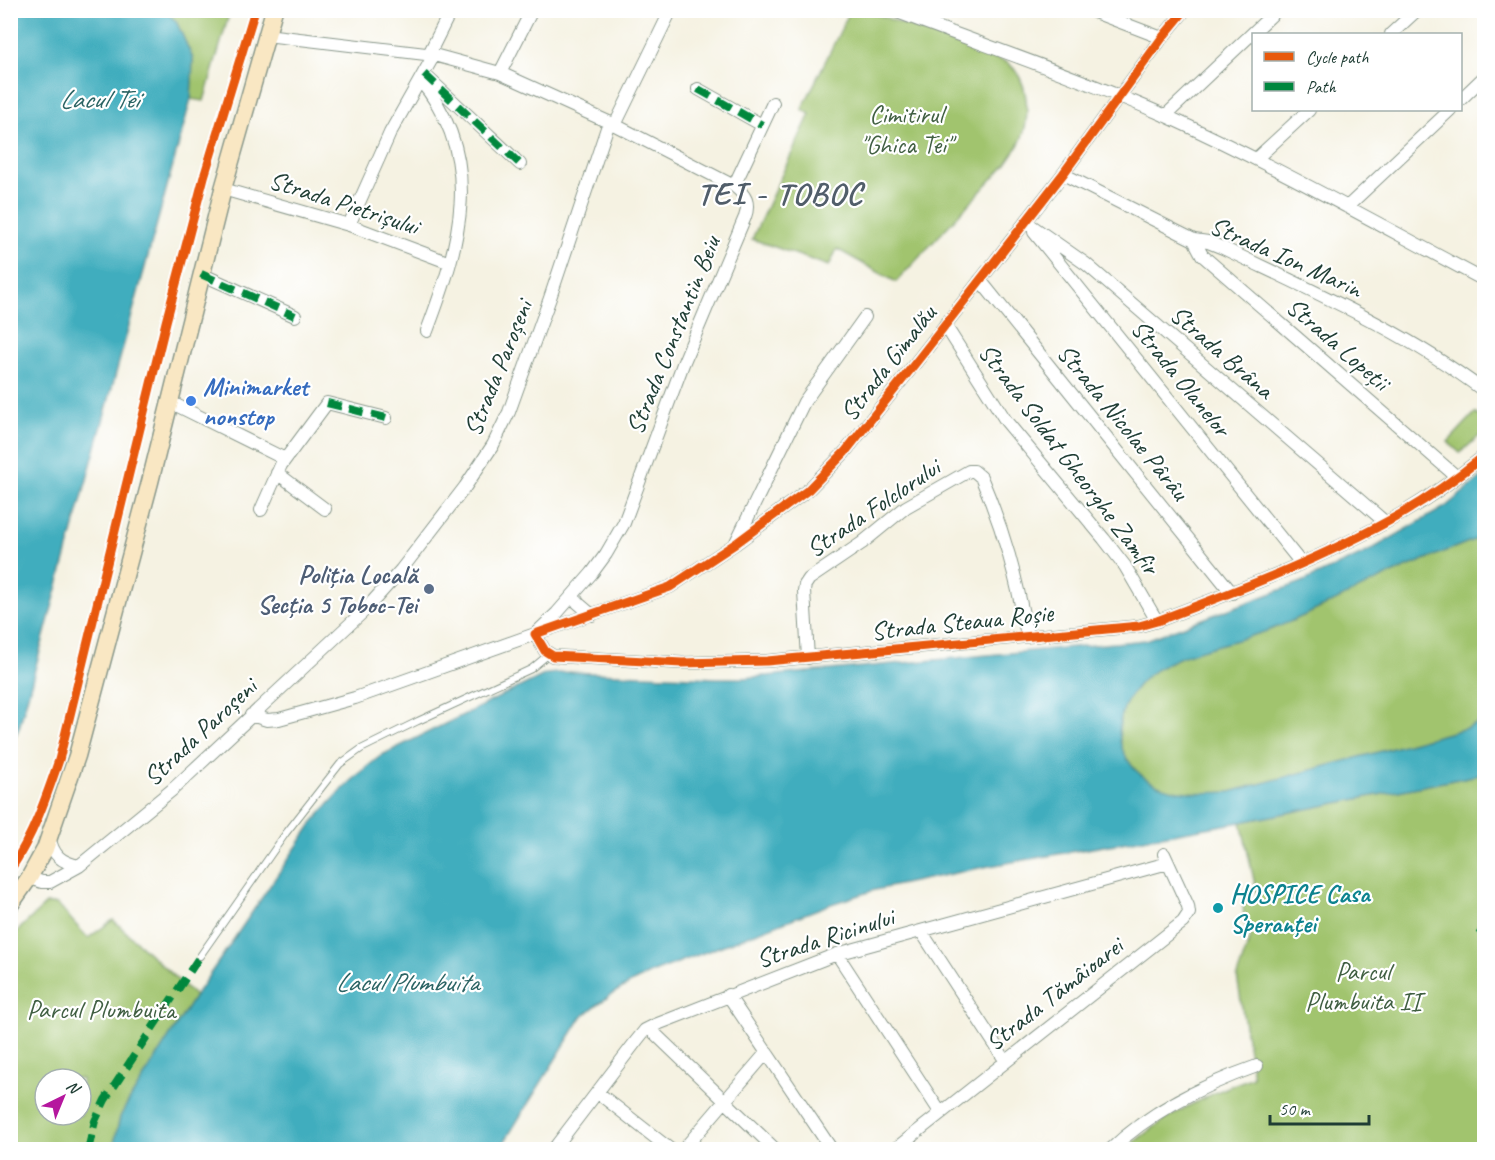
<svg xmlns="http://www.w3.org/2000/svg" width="1495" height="1160" font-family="Caveat,sans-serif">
<rect width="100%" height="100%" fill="#fff"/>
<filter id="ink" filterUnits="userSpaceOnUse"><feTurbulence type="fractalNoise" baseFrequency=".0167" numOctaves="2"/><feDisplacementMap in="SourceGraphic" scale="12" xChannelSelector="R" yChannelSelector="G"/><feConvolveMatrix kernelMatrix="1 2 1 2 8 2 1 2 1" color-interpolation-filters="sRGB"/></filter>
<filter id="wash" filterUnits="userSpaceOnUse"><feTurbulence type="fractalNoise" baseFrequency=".008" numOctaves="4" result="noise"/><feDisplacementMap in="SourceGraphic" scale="24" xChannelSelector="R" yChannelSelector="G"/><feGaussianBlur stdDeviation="1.35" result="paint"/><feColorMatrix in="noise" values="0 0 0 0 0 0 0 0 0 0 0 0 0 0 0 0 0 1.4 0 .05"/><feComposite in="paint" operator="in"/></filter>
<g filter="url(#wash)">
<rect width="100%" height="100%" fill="#f5f2e2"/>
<!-- green -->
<path fill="#a1c46e" stroke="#608051" stroke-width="1.5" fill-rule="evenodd" d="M164 11H230L204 101 191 99 193 59 176 21Z
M850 11H868L1006 62C1029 77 1031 116 1021 140 1017 149 1011 156 1006 164L896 282 837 249 829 266 752 239 810 114 802 109Z
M1475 413 1484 421V432L1460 453 1448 442Z
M1484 536V721L1467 728 1230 792C1195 794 1157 796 1133 767 1109 739 1119 705 1142 681 1171 652 1245 638 1284 624 1313 613 1340 598 1367 585 1405 567 1445 551 1484 536Z
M1484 774V1149L1125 1150C1163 1116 1206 1095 1253 1077L1237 976 1251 936 1244 920 1243 903 1258 898 1241 822Z
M46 904H57L88 938 113 920 195 996 127 1104 120 1117 113 1149 11 1150V937ZM45 1079H81V1115H45Z"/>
<!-- water -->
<path fill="#40adbe" stroke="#307579" stroke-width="1.5" d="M11 10 164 11 176 21 193 59 191 99 19 728 11 745Z
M1484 475V536C1456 547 1428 558 1400 570 1357 589 1316 612 1272 629 1231 645 1173 650 1142 681 1119 705 1109 739 1133 767 1157 795 1195 794 1230 792L1467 728 1484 721V774L1241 822 984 867 875 890 831 904 651 973C624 985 602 999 581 1018L500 1149H113L120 1117 127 1104 195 996 314 821C335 796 356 774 382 755L536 679 546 674 569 672 717 678H744L1146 640 1302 582 1367 552 1445 507Z"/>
</g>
<g filter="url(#ink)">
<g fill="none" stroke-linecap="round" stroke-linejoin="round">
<!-- lane casing -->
<g stroke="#8a988b" stroke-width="8">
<path id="lane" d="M200 956 286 833 340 764 361 749 418 721 531 669 549 654"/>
</g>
<!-- street casing -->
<g stroke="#8a988b" stroke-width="14">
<path id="street" d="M892 10C983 45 1076 76 1164 115 1274 165 1378 224 1484 280
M1089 10 1162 38
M1185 10 1162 38 1063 174 921 356 845 452 808 490 735 544 670 587 535 634 545 651 553 656 682 663 767 661 1139 626 1157 621C1239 590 1324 558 1401 514 1430 497 1458 477 1484 456
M1391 34 1417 10
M429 54 451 10
M500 73 532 10
M424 74 520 164
M420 80C486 159 460 244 427 331
M698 89 762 125
M1460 100 1484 77
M1165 116 1277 10
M615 125 671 10
M1257 158 1309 110
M1063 174 1194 240 1208 242 1223 248C1312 291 1405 331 1484 391
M734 186 773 103
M223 189 349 225 450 263
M1347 207 1450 110
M1026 222 1086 264 1385 522
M349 225 390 133 434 55
M1034 232 1301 563
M1194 240 1202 255 1457 477
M201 274 295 316
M980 280 1232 593
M945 325 1006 421 1104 539 1125 566 1157 621
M170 402 285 459
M277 473 325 509
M261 510 281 465 327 403 386 418
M736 542 804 402 865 317
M574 595 578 603 592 615
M808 658 804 591 805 585 809 579 862 543 906 507 969 471H974L981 477C1004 531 1017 578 1027 636
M251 715 267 720 279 719 355 698 535 634 557 613 592 573 606 554 624 523 683 364 745 217C750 203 746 195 734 186L615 125 500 73 434 55 266 35
M49 836C53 856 61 862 79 866
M29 878 42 882H50L79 866 172 790 365 610 401 570 465 487 493 445 509 412 550 298 609 122
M921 931 1005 1060
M837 954 940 1112
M728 995 832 1150
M649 1028 776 1150
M597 1092 671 1150
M553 1150 637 1040 645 1030 655 1025 837 954 1168 863
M683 1150 767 1052
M894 1150 1183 922 1189 913 1188 906 1164 854
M1110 1150C1152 1110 1203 1085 1257 1066"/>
</g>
<!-- secondary casing -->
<g stroke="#8a988b" stroke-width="19">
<path id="secondary" d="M10 905 29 878 45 849 77 756 150 482 223 189 274 10"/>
</g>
<!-- lane -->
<use href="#lane" stroke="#fff" stroke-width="6"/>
<!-- street -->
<use href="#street" stroke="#fff" stroke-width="12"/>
<!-- secondary -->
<use href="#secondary" stroke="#f9e7c3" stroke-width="16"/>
<!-- quiet -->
<path stroke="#00873e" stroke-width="8" stroke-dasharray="15 8" stroke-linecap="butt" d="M424 74 520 164
M698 89 762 125
M201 274 295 316
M327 403 386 418
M1479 935 1484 928
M88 1150 95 1121 105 1100 200 956"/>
<!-- cycleway casing -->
<g stroke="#fff" stroke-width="13">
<path id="cycleway" d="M1185 10 1162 38 1063 174 921 356 845 452 808 490 735 544 670 587 535 634 545 651 553 656 682 663 767 661 1139 626 1157 621C1239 590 1324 558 1401 514 1430 497 1458 477 1484 456
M10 870C33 836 46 798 59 760L166 322 204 177 255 10"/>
</g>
<!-- cycleway -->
<use href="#cycleway" stroke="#e8590c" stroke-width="9"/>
</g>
</g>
<!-- markers -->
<circle fill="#3f7fe0" stroke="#fff" stroke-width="2" cx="191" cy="401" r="6"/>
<circle fill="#5c6f8a" stroke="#fff" stroke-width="2" cx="429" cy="589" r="6"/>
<circle fill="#0f9aa8" stroke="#fff" stroke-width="2" cx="1218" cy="908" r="6"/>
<g text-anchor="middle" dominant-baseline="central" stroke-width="4.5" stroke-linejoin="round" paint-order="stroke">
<!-- park labels -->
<g font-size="26" fill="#405f42" stroke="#fff">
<text x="906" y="114">Cimitirul<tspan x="906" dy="30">"Ghica Tei"</tspan></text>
<text x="1363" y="971">Parcul<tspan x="1363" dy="30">Plumbuita II</tspan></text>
<text x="101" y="1009">Parcul Plumbuita</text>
</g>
<!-- street labels -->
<g font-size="26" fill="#1f3d34" stroke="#fff">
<text transform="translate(344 203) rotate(18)">Strada Pietrișului</text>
<text transform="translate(1286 257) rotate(24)">Strada Ion Marin</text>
<text transform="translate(673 335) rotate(-68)">Strada Constantin Beiu</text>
<text transform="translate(1338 344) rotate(41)">Strada Lopeții</text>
<text transform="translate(1222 352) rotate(41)">Strada Brâna</text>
<text transform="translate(888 363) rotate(-52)">Strada Gimalău</text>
<text transform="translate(498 368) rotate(-68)">Strada Paroșeni</text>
<text transform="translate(1181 378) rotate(51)">Strada Olanelor</text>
<text transform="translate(1123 422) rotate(51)">Strada Nicolae Pârâu</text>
<text transform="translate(1069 459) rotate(53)">Strada Soldat Gheorghe Zamfir</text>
<text transform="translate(873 508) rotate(-34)">Strada Folclorului</text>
<text transform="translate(962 622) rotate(-6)">Strada Steaua Roșie</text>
<text transform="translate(200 732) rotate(-43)">Strada Paroșeni</text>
<text transform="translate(825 938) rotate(-18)">Strada Ricinului</text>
<text transform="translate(1054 994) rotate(-38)">Strada Tămâioarei</text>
</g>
<!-- shop labels -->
<g font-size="26" font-weight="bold" fill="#366cbe" stroke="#fff" text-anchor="start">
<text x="203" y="386">Minimarket<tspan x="203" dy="30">nonstop</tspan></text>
</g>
<!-- service labels -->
<g font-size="26" font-weight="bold" fill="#4e5e75" stroke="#fff" text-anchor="end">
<text x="417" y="574">Poliția Locală<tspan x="417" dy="30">Secția 5 Toboc-Tei</tspan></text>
</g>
<!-- culture labels -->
<g font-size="26" font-weight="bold" fill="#0d838f" stroke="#fff" text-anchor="start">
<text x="1230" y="893">HOSPICE Casa<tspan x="1230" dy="30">Speranței</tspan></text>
</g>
<!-- water labels -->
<g font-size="27" font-style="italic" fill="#2b6464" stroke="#fff">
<text x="99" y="99">Lacul Tei</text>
<text x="407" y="982">Lacul Plumbuita</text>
</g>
<!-- district labels -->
<g font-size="32" font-weight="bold" letter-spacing="1.5" fill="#515e6a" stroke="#fff">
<text x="780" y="193">TEI - TOBOC</text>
</g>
</g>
<!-- margin -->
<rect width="1495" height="1160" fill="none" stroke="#fff" stroke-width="36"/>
<!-- legend -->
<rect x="1252" y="33" width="210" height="78" fill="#ffffff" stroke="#a5b1ae" stroke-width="1.5"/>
<rect x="1264" y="52" width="30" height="9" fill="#e8590c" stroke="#a5b1ae" stroke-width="1.5"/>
<text x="1306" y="63" font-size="18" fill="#1f3d34">Cycle path</text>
<rect x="1264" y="82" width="30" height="9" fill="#00873e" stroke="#a5b1ae" stroke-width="1.5"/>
<text x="1306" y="93" font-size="18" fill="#1f3d34">Path</text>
<!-- north arrow -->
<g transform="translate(63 1097) rotate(43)"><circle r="28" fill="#ffffff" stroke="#a5b1ae" stroke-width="1.5"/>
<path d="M0-4.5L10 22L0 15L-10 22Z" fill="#b5179e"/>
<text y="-9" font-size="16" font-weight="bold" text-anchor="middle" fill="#1f3d34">N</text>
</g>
<!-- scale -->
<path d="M1270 1115v9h99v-9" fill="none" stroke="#1f3d34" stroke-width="3"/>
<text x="1279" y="1115" font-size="18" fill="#1f3d34" stroke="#ffffff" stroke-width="4.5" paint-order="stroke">50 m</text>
</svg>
